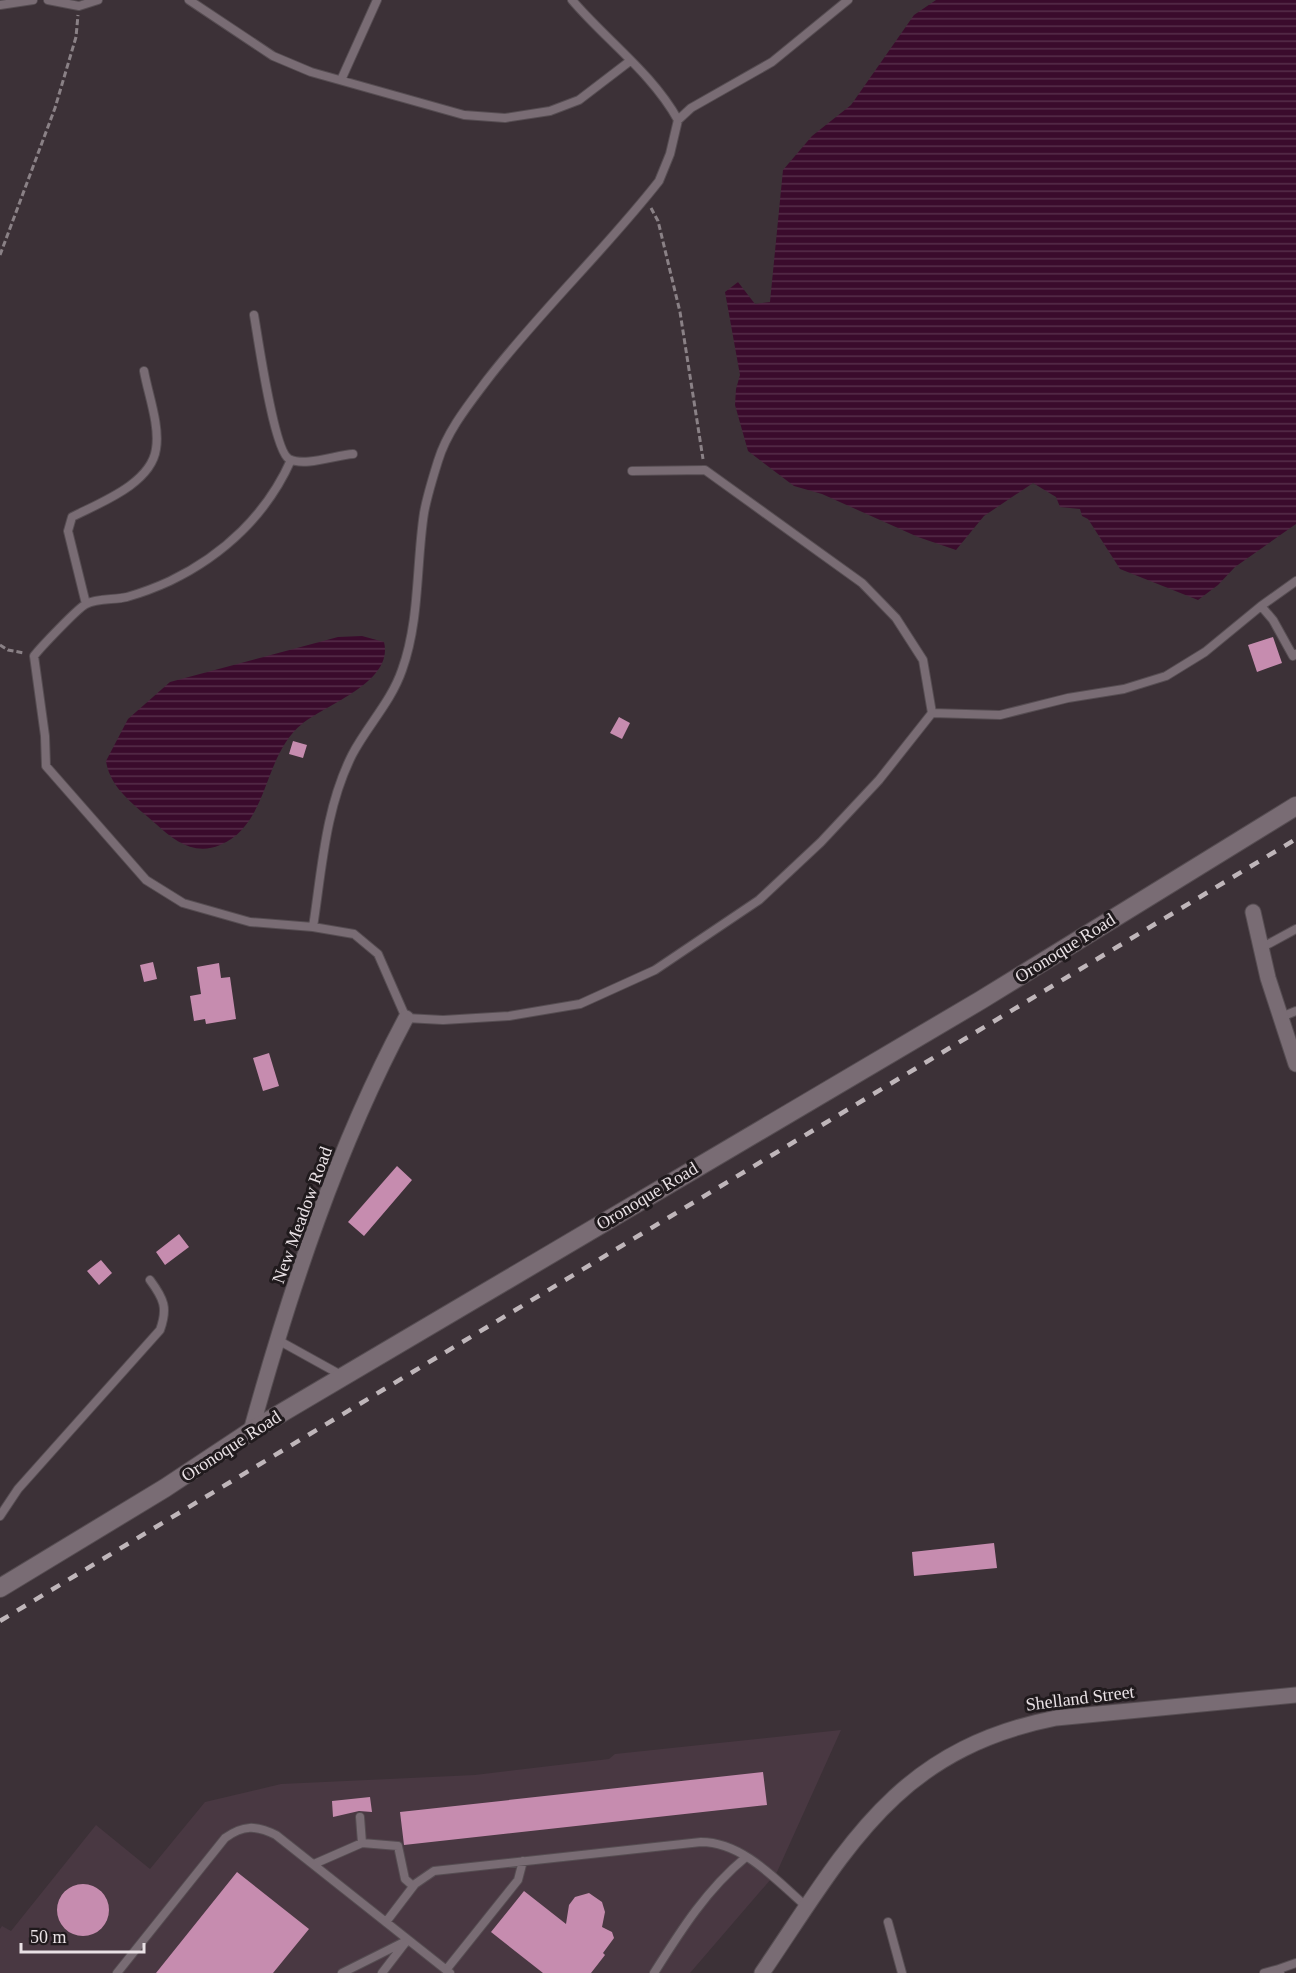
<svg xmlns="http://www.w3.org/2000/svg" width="1296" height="1973" font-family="Georgia,serif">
<defs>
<pattern id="water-rules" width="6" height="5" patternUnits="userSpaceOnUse" patternTransform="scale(1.5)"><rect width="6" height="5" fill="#3a0b2c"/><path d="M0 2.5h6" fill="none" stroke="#562e4a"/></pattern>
</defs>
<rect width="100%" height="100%" fill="#3c3137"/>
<!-- built -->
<path fill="#493842" d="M841 1730 777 1872 690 1973H0V1929L2 1926 11 1931 96 1825 150 1869 205 1802 281 1784 475 1775 609 1759 615 1754Z"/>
<!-- water -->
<path fill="url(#water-rules)" d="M936 0H1296V524L1235 567 1218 585 1198 600 1120 569 1088 519 1082 516 1080 509 1060 507 1056 497 1033 483 984 516 956 550 918 537 822 494 794 486 748 451 735 405 736 389 740 375 725 292 738 282 755 304 770 302 783 170 812 136 851 105 914 15Z
M362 636 384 642C394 682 326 704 302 724 262 756 270 824 220 845 195 856 174 841 156 824 136 806 110 789 106 761L128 719 170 682 338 637Z"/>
<!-- building -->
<path fill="#c68caf" d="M1273 637 1282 663 1257 672 1248 645Z
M619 717 630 723 622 739 610 733Z
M293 741 307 745 303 758 289 754Z
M153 962 157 979 144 982 140 965Z
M219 963 221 978 230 977 236 1019 206 1024 205 1019 194 1021 190 996 201 994 197 967Z
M269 1053 279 1086 263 1091 253 1058Z
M397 1166 412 1180 364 1236 348 1222Z
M179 1234 189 1247 165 1265 156 1252Z
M101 1260 112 1273 99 1285 87 1271Z
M994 1543 997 1568 914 1576 912 1552Z
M763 1772 767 1805 404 1845 400 1812Z
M370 1797 372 1812 359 1811 333 1817 332 1801Z
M237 1872 309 1929 273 1973H156Z
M57 1910a26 26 0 1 1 52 0a26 26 0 1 1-52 0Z
M524 1891 566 1924 569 1905 575 1897 589 1893 602 1902 605 1912 602 1927 612 1932 614 1938 603 1953 605 1955 591 1973H543L491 1932Z"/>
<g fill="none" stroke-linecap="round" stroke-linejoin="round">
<!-- lane casing -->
<g stroke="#564d52" stroke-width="10">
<path id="lane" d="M48 0 79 6 98 0
M189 0 273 56 311 72 464 115 505 118 550 111 579 100 630 61
M572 0C606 40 652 73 678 120
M0 5 33 0
M341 80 377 0
M254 315C258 338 274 451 289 459 305 467 336 455 353 454
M291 460C267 514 224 555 170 581 157 587 141 593 127 597 115 600 97 598 86 604 78 608 40 648 34 656L45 736 46 766 146 880 183 903 250 922 313 927 354 934 378 954 406 1018 443 1020 509 1016 580 1004 655 970 759 900 821 842 879 780 932 713 923 660 896 618 862 583 705 470 632 471
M86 604 68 531 72 517C99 503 151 484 156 449 160 425 148 394 144 371
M1261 606 1273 620 1293 656 1296 654
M932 713 1000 715 1068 698 1124 689 1166 676 1205 652 1261 606 1296 581
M313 927C322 869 325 809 352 755 367 726 391 702 402 670 420 620 416 565 424 513 427 496 433 477 438 461 447 431 469 404 487 380 541 310 605 250 659 181L670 154 678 120 691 108 772 62 848 0
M1261 948 1296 929
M1281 1017 1296 1011
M276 1339 341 1375
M0 1516 18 1489 160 1330C168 1308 164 1299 150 1280
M360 1817 362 1843
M314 1864 362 1843 398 1846 405 1879 413 1886
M386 1922 415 1884 434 1871 701 1842C743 1842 777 1881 807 1907
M888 1922 902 1973
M446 1970 518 1880 523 1861
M117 1973 225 1838C243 1825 256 1825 276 1835L450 1973
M342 1973 408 1940
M382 1973 405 1943
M654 1973C681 1930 707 1889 746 1857
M1264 1973 1279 1969
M1280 1973 1279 1969 1296 1963"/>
</g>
<!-- street casing -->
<g stroke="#564d52" stroke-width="17">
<path id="street" d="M1253 912 1268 978 1296 1064
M251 1431C290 1290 337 1147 406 1018
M762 1973C847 1848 895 1750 1056 1718L1296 1695"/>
</g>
<!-- secondary casing -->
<g stroke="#564d52" stroke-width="20">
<path id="secondary" d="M0 1588 165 1488 251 1431 981 1000 1296 806"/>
</g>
<!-- path -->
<path stroke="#8a8186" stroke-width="3" stroke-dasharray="6 3" stroke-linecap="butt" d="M651 208 658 221 680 312 703 459
M0 255 55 108 76 37 78 15
M0 645 8 650 24 653"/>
<!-- lane -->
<use href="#lane" stroke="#796c74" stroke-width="8"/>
<!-- street -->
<use href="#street" stroke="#796c74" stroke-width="15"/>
<!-- secondary -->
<use href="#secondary" stroke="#796c74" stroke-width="18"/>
<!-- rail -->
<path stroke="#bfb6ba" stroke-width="4.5" stroke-dasharray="10 10" stroke-linecap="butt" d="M0 1621 1296 839"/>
</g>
<g text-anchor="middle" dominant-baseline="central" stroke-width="6" stroke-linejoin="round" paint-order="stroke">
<!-- street labels -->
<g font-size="18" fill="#e9e1e5" stroke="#201a1d">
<text transform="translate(1065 948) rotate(-32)">Oronoque Road</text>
<text transform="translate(647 1196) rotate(-31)">Oronoque Road</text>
<text transform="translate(302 1215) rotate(-70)">New Meadow Road</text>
<text transform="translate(231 1446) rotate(-33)">Oronoque Road</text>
<text transform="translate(1080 1698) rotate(-7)">Shelland Street</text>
</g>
</g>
<!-- scale -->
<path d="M21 1943v9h123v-9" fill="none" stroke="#e9e1e5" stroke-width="3"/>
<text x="30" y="1943" font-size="18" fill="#e9e1e5" stroke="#201a1d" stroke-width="4.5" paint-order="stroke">50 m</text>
</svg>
